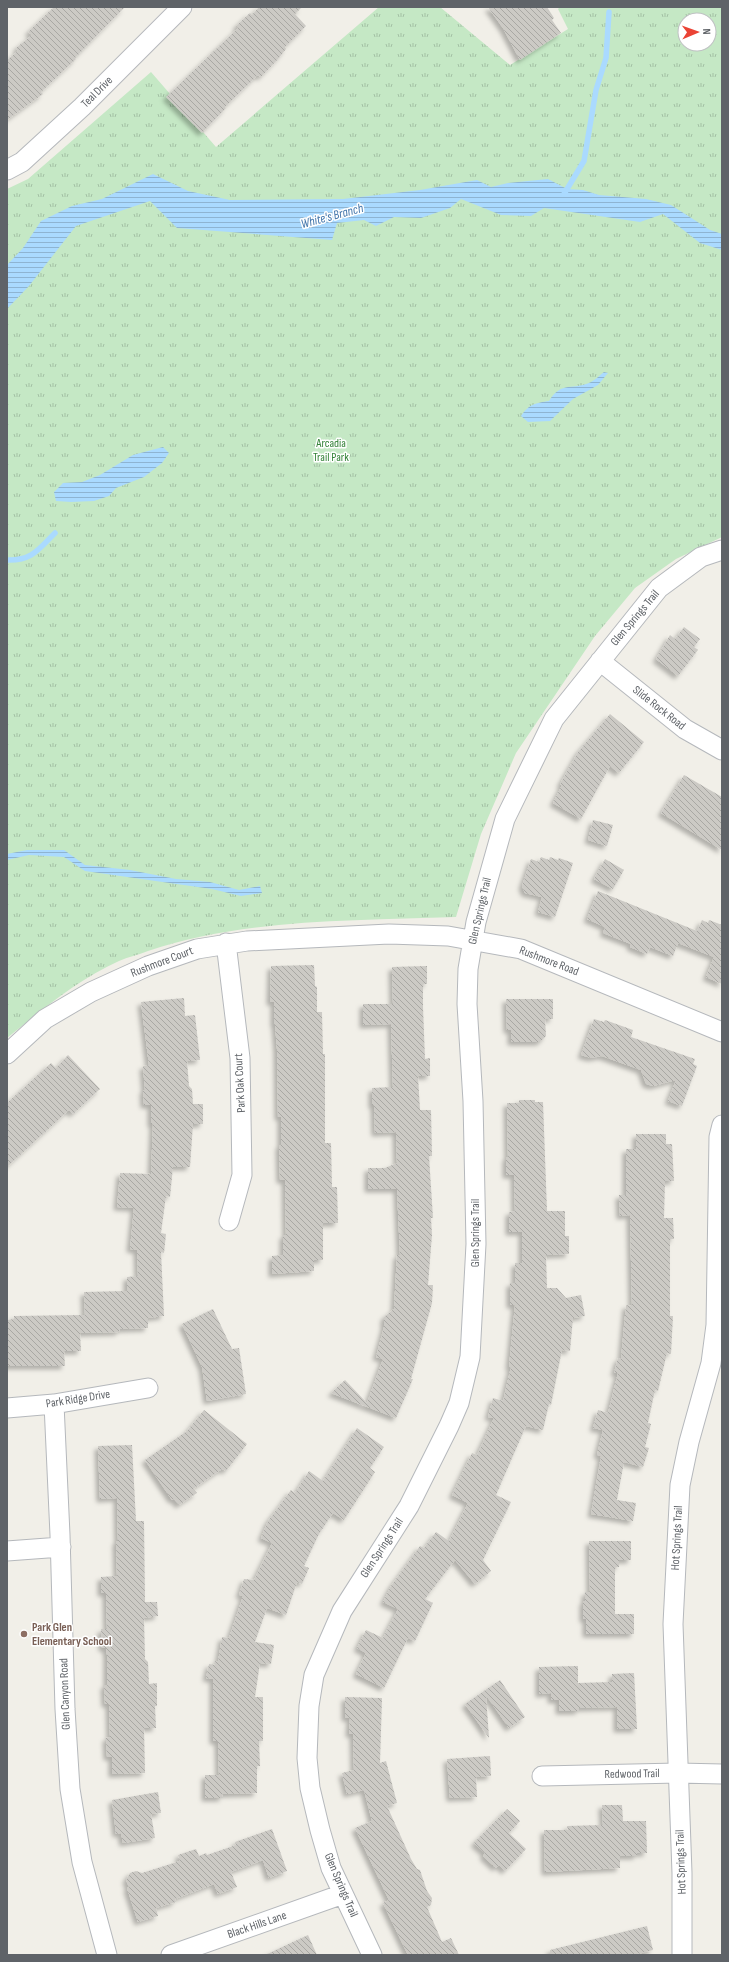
<svg xmlns="http://www.w3.org/2000/svg" width="729" height="1962" font-family="'Sofia Sans Condensed',sans-serif">
<defs>
<pattern id="park-tufts" width="24" height="20" patternUnits="userSpaceOnUse"><rect width="24" height="20" fill="#c5e8c5"/><path d="M3 7l-1-3M5 7V3M7 7l1-3M15 17l-1-3M17 17v-4M19 17l1-3" fill="none" stroke="#a3c0a4"/></pattern>
<pattern id="water-rules" width="6" height="5" patternUnits="userSpaceOnUse"><rect width="6" height="5" fill="#aadaff"/><path d="M0 2.5h6" fill="none" stroke="#8eb4d2"/></pattern>
<pattern id="building-back-hatch" width="6" height="6" patternUnits="userSpaceOnUse"><rect width="6" height="6" fill="#cccac5"/><path d="M-1 5l2 2M0 0l6 6M5-1l2 2" fill="none" stroke="#a9a8a4"/></pattern>
<filter id="shadow"><feDropShadow dx="-3.5" dy="3.5" stdDeviation="2" flood-color="#0004"/></filter>
</defs>
<rect width="100%" height="100%" fill="#f1efe8"/>
<!-- park -->
<path fill="url(#park-tufts)" fill-rule="evenodd" d="M379 7H440L510 65 568 29 558 9 560 7H722V537L676 559 635 588 595 636 516 753 481 834 456 917C353 921 246 918 148 951 138 955 128 957 119 961 77 980 42 1010 7 1038V189L28 179 151 72 216 147ZM685 20H709V44H685Z"/>
<!-- water -->
<path fill="url(#water-rules)" d="M153 174 188 191 230 200 343 199 420 190 477 180 491 187 508 183 548 179 567 189 583 190 599 195 646 199 671 205 710 230 722 234V250L700 243 663 214 640 222 544 208 531 216 501 215 461 199 450 208 421 218 394 217 376 226 364 220 337 223 332 240 177 228 150 201 76 226 29 286 7 309V265L23 248 41 221 72 206 102 199Z
M604 372 608 373 598 385 573 399 550 421 528 422 521 416C529 404 536 403 549 401 562 380 573 391 591 382 595 380 600 375 604 372Z
M163 447 169 453 162 463 144 477 116 488 109 496 94 501 71 502 56 501 54 492 63 483 82 482 100 475 133 455Z
M27 850H64L85 865 130 870 176 879 210 882 239 890 260 886 262 893 241 896 212 889 85 871 64 857 29 855 7 860V854Z"/>
<g fill="none" stroke-linecap="round" stroke-linejoin="round">
<!-- stream -->
<path stroke="#aadaff" stroke-width="5.5" d="M564 194 584 161 596 90 606 58 609 12
M7 560C32 561 39 549 55 533"/>
</g>
<!-- building -->
<path fill="url(#building-back-hatch)" filter="url(#shadow)" d="M54 7H125L75 58 76 59 41 92 43 94 7 120V60L18 51 16 48 32 35 28 32Z
M259 7H302L295 14 306 26 285 47 286 49 278 59 261 77 258 75 225 107 226 108 202 133 166 97 238 28 236 26 250 13 252 15Z
M488 7H547L554 18 552 20 561 33 520 60 503 28Z
M684 627 700 639 694 647 698 650 678 676 656 659 670 635 675 639Z
M610 714 644 742 619 773 610 766 581 819 553 803 562 785 560 784 578 752Z
M684 775 722 797V850L661 813Z
M593 820 613 825 607 846 588 840Z
M541 857 549 860 550 857 558 860 559 858 573 863 555 917 538 912 542 897 525 893 522 886 531 859 539 862Z
M605 859 624 870 613 889 594 879Z
M598 891 697 931 702 920 708 923 709 920 722 925V984L706 977 714 957 678 943 673 956 650 947 647 954 630 947 631 944 603 933 605 927 587 919Z
M314 965 315 986 317 987V1012H322L323 1054H325V1143H331L332 1187H337L338 1223H323V1260H314V1271L272 1274V1256L283 1255V1235H286L285 1180H280L279 1145H281V1117H278L277 1049 275 1024H274V1002H270L271 966Z
M427 966V984H423V1007L425 1059 430 1058V1076H418L420 1110H431L432 1156H429L433 1218H431L432 1235 428 1285H433L432 1303 411 1379H413L396 1418 331 1393 345 1380 367 1403 383 1359 376 1357 384 1327V1317L394 1309 397 1255H400L397 1189H368V1168H385L397 1163 396 1132 375 1133 374 1105H372V1088L393 1087 391 1024 363 1025V1004H393L392 967Z
M184 998 185 1016 195 1015 200 1060 187 1061 189 1086 192 1089 193 1104H203V1124H193L190 1167H173L170 1197 166 1196 161 1233 166 1234 164 1253 161 1252 164 1316 148 1318V1328L120 1329 119 1332 80 1333 81 1351H64L65 1366H7V1320L14 1319V1316L85 1315 84 1292 127 1291V1277L138 1276 137 1250 130 1249 134 1208 117 1207 120 1173 151 1174 153 1124H151V1105H144L143 1090H145L143 1066 149 1065 141 1002Z
M506 999H553V1019H545L546 1036 540 1042H511V1030H507Z
M594 1019 604 1022 605 1020 633 1030 631 1037 695 1059 693 1064 697 1066 682 1106 668 1101 676 1080 653 1086 646 1084 641 1070 602 1056 591 1058 581 1055Z
M68 1055 100 1089 73 1114 69 1110 7 1167V1103L51 1063 56 1068Z
M519 1100H535V1102H543L547 1211H565V1236H569V1254L546 1255 547 1288H557L566 1298 581 1295 585 1316 573 1318 570 1351 562 1350 551 1405 549 1404 543 1430 526 1426 496 1495 511 1502 483 1560 491 1571 475 1584 455 1560 425 1599 433 1603 415 1641 408 1638 384 1688 356 1674 366 1653 357 1648 366 1630 383 1638 398 1609 383 1602 391 1586 420 1546 424 1548 436 1532 449 1541 468 1503 452 1495 472 1453 477 1455 494 1418 488 1417 493 1398 503 1401 511 1367H509L515 1305H510V1283H515V1263H522V1232H509V1212L515 1211 514 1175H506V1157H508L507 1103H519Z
M636 1134H666V1144H672L674 1181H665L664 1218H673L674 1239H670V1316H673L671 1354 667 1353 658 1391 655 1390 648 1423 651 1424 645 1447 649 1448 643 1467 624 1462 617 1500 636 1503 633 1521 591 1514 601 1456 597 1455 603 1430 593 1428 598 1410 608 1413 618 1373H614L618 1358 621 1359 626 1305 632 1306 630 1215 620 1216 619 1195H626V1149H636Z
M213 1309 232 1349 239 1348 246 1394 207 1401 202 1367 182 1324Z
M204 1410 247 1444 226 1471 222 1469 193 1489 197 1493 179 1505 174 1499 172 1500 145 1460 187 1431Z
M357 1428 384 1447 370 1468 375 1472 344 1520 333 1513 319 1534 304 1566 309 1568 302 1584 297 1582 286 1615 267 1608 255 1642 274 1645 271 1664 260 1663 255 1697H263V1741H259L260 1766H257V1793L222 1794 223 1798H205V1775H219L218 1741H213V1679L206 1678 209 1664 215 1665V1661L218 1662 222 1637 229 1638 243 1596 239 1595 244 1579 254 1580 272 1543 261 1538 268 1521 291 1490 295 1493 309 1471 323 1481Z
M132 1445 136 1521H144L145 1602H157L158 1616 144 1618 145 1659 148 1662 149 1684 157 1683V1706H155L156 1728H144L145 1773 112 1774V1757H107L106 1738 110 1737 109 1704H105L104 1685H107V1655L106 1648H102L101 1629H107L106 1593H101V1577L117 1576 116 1541H118L117 1498 100 1499 98 1446Z
M589 1541H631V1560H619V1567H615V1614H634V1634H586V1619H583V1601H585V1592H590Z
M578 1666V1683L612 1682V1674L634 1673 637 1729H617V1707L579 1708V1711H559V1700H551V1693L539 1694V1667Z
M500 1680 525 1717 509 1728 486 1695 489 1738 465 1704Z
M345 1697 382 1698 380 1763 386 1761 397 1803 387 1806 411 1859 417 1869 420 1870 427 1891 432 1898 431 1905 427 1907 442 1942 451 1938 459 1955H408L383 1903 389 1900 355 1828 372 1821 364 1790 347 1794 342 1773 354 1770 353 1734H349L350 1718H345Z
M490 1756 491 1776 476 1777 477 1797 450 1798 447 1759Z
M158 1792 161 1813 151 1814 155 1838 123 1843 121 1833 116 1834 112 1800Z
M602 1805H622L623 1821H646L647 1853H637V1856H620V1868L545 1872 544 1830H568L567 1826 603 1825Z
M507 1809 520 1821 509 1833 526 1849 505 1871 499 1865 496 1868 483 1856 485 1853 474 1843Z
M272 1829 287 1871 269 1878 263 1860 231 1872 237 1887 218 1894 214 1884 175 1899 176 1902 156 1908 158 1916 138 1922 127 1888 129 1887 126 1880 130 1873 136 1871 142 1873 180 1861 178 1855 196 1849 199 1856 206 1853 207 1855 236 1845 235 1842Z
M647 1926 653 1950 634 1955H550V1950Z
M308 1935 317 1955H265Z"/>
<g fill="none" stroke-linecap="round" stroke-linejoin="round">
<!-- minor casing -->
<g stroke="#b5b8bc" stroke-width="21">
<path id="minor" d="M7 170 22 162 82 107 182 7
M600 661 685 729 722 750
M226 943 240 1058 242 1175 229 1221
M7 1054 45 1019 91 992 148 966 197 949 247 941 389 934 448 936 521 949 722 1032
M54 1404 60 1535 65 1709 70 1789 82 1862 107 1955
M7 1408 54 1404 148 1388
M7 1551 61 1547
M542 1776 678 1773 722 1774
M171 1955 343 1894
M372 1955 331 1868 320 1830 310 1788 307 1758 309 1706 314 1675 342 1611 409 1506 449 1426 459 1403 470 1357 476 1244 473 1101 467 1004 468 969 476 922 505 819 554 719 659 588 701 557 722 550
M682 1955V1873L673 1624 680 1485 689 1442 711 1363 716 1325 719 1137 722 1125"/>
</g>
<!-- minor -->
<use href="#minor" stroke="#fff" stroke-width="19"/>
</g>
<!-- markers -->
<circle fill="#8d6e63" stroke="#fff" stroke-width="1.5" cx="24" cy="1634" r="4"/>
<g text-anchor="middle" dominant-baseline="central" stroke-width="3" stroke-linejoin="round" paint-order="stroke">
<!-- street labels -->
<g font-size="12" fill="#5f6368" stroke="#fff">
<text transform="translate(97 92) rotate(-45)">Teal Drive</text>
<text transform="translate(635 618) rotate(-50)">Glen Springs Trail</text>
<text transform="translate(659 708) rotate(38)">Slide Rock Road</text>
<text transform="translate(480 911) rotate(-77)">Glen Springs Trail</text>
<text transform="translate(549 961) rotate(21)">Rushmore Road</text>
<text transform="translate(162 962) rotate(-21)">Rushmore Court</text>
<text transform="translate(240 1083) rotate(-93)">Park Oak Court</text>
<text transform="translate(475 1233) rotate(-90)">Glen Springs Trail</text>
<text transform="translate(78 1399) rotate(-9)">Park Ridge Drive</text>
<text transform="translate(677 1538) rotate(-87)">Hot Springs Trail</text>
<text transform="translate(382 1548) rotate(-57)">Glen Springs Trail</text>
<text transform="translate(65 1694) rotate(-92)">Glen Canyon Road</text>
<text transform="translate(632 1774) rotate(-1)">Redwood Trail</text>
<text transform="translate(681 1862) rotate(-92)">Hot Springs Trail</text>
<text transform="translate(341 1885) rotate(67)">Glen Springs Trail</text>
<text transform="translate(257 1925) rotate(-19)">Black Hills Lane</text>
</g>
<!-- park labels -->
<g font-size="12" fill="#348238" stroke="#fff">
<text x="331" y="443">Arcadia<tspan x="331" dy="14">Trail Park</tspan></text>
</g>
<!-- education labels -->
<g font-size="12" font-weight="bold" fill="#785e54" stroke="#fff" text-anchor="start">
<text x="32" y="1627">Park Glen<tspan x="32" dy="14">Elementary School</tspan></text>
</g>
<!-- water labels -->
<g font-size="13" font-style="italic" fill="#4174aa" stroke="#fff">
<text transform="translate(332 216) rotate(-15)">White's Branch</text>
</g>
</g>
<!-- border -->
<rect width="729" height="1962" fill="none" stroke="#5f6368" stroke-width="16"/>
<!-- north arrow -->
<g transform="translate(697 32) rotate(88)"><circle r="19" fill="#ffffff" stroke="#bfc1c3"/>
<path d="M0-3L7 15L0 10L-7 15Z" fill="#ea4335"/>
<text y="-6" font-size="11" font-weight="bold" text-anchor="middle" fill="#5f6368">N</text>
</g>
</svg>
